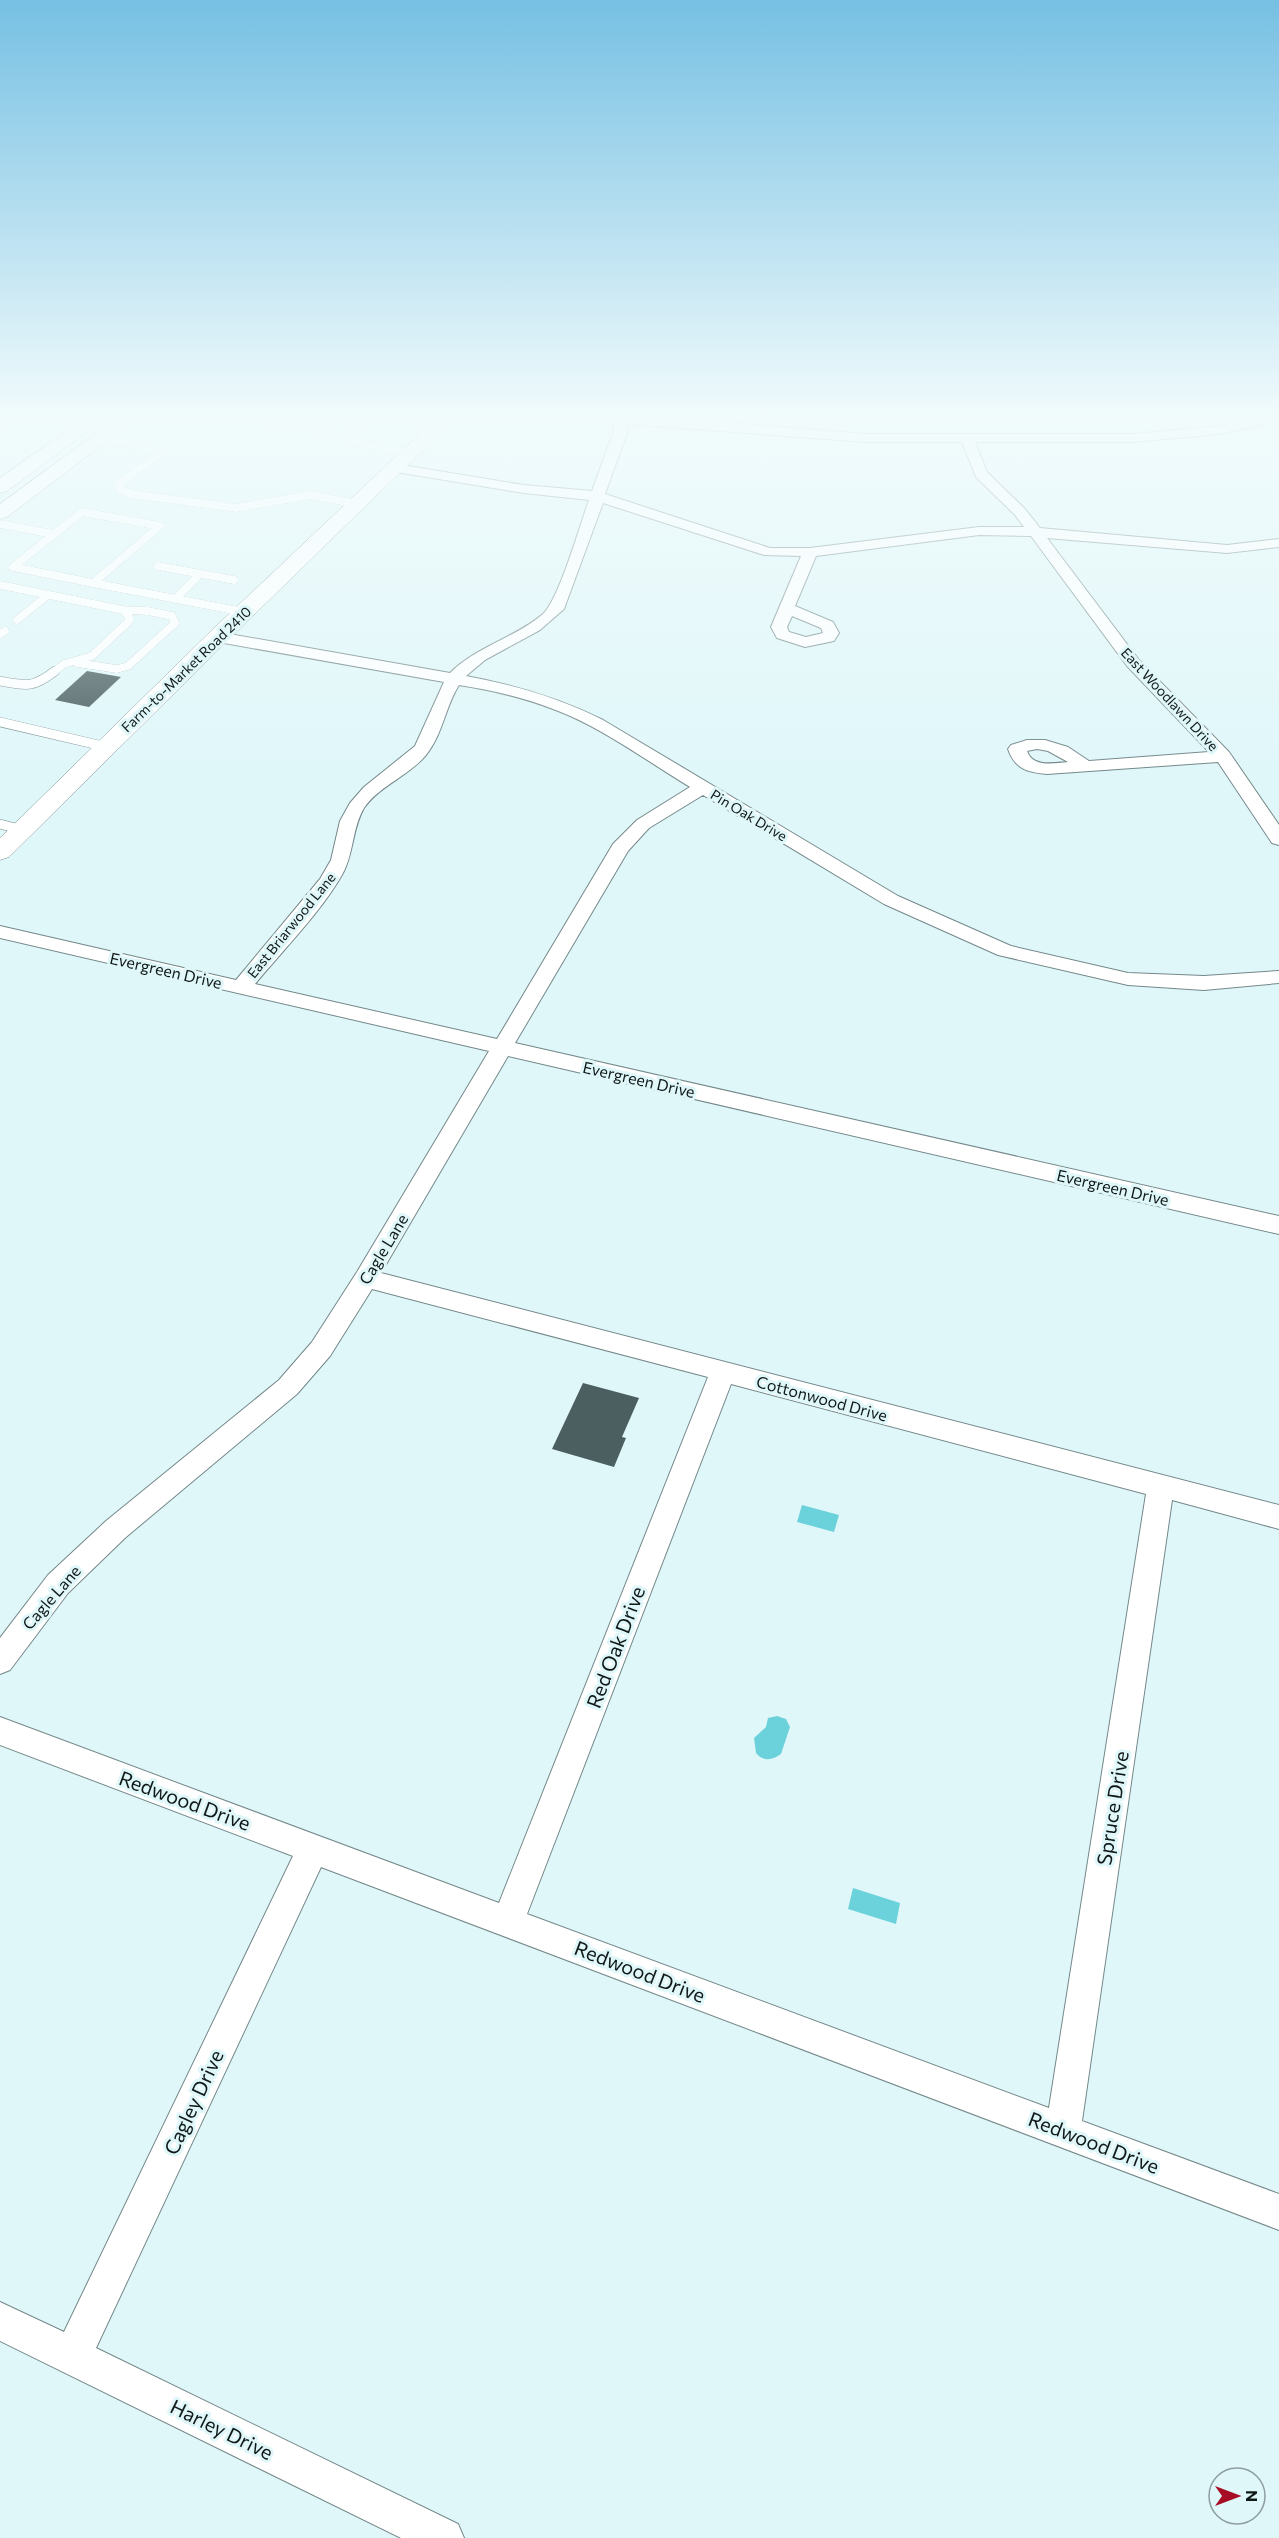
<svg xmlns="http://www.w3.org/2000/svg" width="1279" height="2538" font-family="Commissioner,sans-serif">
<rect width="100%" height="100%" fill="#e0f7f9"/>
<!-- water -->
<path fill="#6bd2db" d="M802 1505 839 1515 834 1532 797 1522Z
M777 1716 786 1719 790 1727 781 1754C773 1760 763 1762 756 1753L754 1738 766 1727 768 1718Z
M853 1888 900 1903 896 1924 848 1909Z"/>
<!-- building -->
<path fill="#4b5f60" d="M87 671 121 677 89 707 55 700Z
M583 1383 639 1398 622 1437 626 1438 614 1467 552 1449Z"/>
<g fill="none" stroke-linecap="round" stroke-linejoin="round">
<!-- lane-far1 casing -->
<g stroke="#74888a" stroke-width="8">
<path id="lane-far1" d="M236 414 410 454
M342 438 371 416
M100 439 165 450
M165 450 118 484 120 489 131 494 236 508 311 495 358 504
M82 512 160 526 93 583 13 567Z
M0 524 53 534
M158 566 234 580
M93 583 244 612
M0 585 123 610 129 617V621L92 656 64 664 54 672
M175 599 200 574
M17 620 48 595
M0 634 5 631
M77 663 117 669 128 666 175 623 172 616 148 611 123 610"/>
</g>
<!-- lane casing -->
<g stroke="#74888a" stroke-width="10">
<path id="lane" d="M0 681C27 686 33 688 55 671
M0 722 107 747
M0 824 23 830"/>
</g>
<!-- street casing -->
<g stroke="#74888a" stroke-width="2">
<path id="street" d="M616 414 866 434H1133L1219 426 1279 414V421L1219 434 1133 442H975L987 472 1025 509 1040 528 1227 545 1279 539V547L1227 553 1047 538 1139 660 1229 752 1279 825V845L1272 843 1218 762 1047 774C1027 772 1015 769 1008 749L1011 745 1027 740H1045L1068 747 1089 761 1209 752 1127 666 1031 536 979 535 816 556 795 606 833 622 839 633 834 641 805 647 777 638 771 627 801 556 764 555 603 503 564 609 540 630 485 660 466 676C515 685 559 698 603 720L898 896 1011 946 1128 973 1204 976 1279 971V983L1204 990 1128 985 998 955 884 904 703 795 649 828 628 851 515 1043 1279 1216V1234L508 1056 381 1273 1279 1505V1529L1172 1500 1082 2121 1279 2194V2230L321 1867 96 2348 458 2524 464 2538H401L0 2341V2302L64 2332 293 1856 0 1745V1717L499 1903 708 1377 372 1289 330 1356 297 1394 126 1537 68 1593 10 1670 0 1674V1638L48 1575 106 1521 279 1380 312 1342 357 1272 489 1051 0 938V926L236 980 320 879 331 860 340 821 350 803 364 787 415 746 444 682 218 642 210 637 218 632 450 673C477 646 515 638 543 614 559 599 580 525 589 500L524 493 396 472 389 468 396 464 524 485 592 491 613 433ZM628 424 866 442H962L976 477 1015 515 1024 527H979L810 548H770L605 494 627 433ZM792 616 821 628 823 633 806 637 789 632 787 627ZM459 685C491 690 522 697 553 709 600 726 647 761 690 787L637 820 613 844 497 1039 255 984C283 950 322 911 343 873 354 853 352 828 364 808 380 785 409 776 426 755 443 734 445 707 459 685ZM1037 749 1048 751 1068 762C1054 763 1033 768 1027 751ZM731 1384 1146 1494 1049 2108 527 1914Z"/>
</g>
<!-- secondary casing -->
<g stroke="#74888a" stroke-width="1">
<path id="secondary" d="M123 414H143L7 517 0 519V504Z
M441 414H460L226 642 9 857 0 860V838L210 632Z"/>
</g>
<!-- highway casing -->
<g stroke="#74888a" stroke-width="1">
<path id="highway" d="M2 414H22L6 427 0 428Z
M91 414H111L7 491 0 493V478Z"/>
</g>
<!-- lane-far1 -->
<use href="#lane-far1" stroke="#fff" stroke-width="8"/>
<!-- lane -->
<use href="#lane" stroke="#fff" stroke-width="9"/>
<!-- street -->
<use href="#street" fill="#fff" fill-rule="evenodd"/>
<!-- secondary -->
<use href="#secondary" fill="#fff" fill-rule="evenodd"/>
<!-- highway -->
<use href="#highway" fill="#fff" fill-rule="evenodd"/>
</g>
<!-- sky -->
<linearGradient id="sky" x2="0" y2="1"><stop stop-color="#76c0e3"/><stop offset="0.54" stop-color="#f1fbfc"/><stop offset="1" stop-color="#f1fbfc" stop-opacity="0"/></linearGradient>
<rect width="1279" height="769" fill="url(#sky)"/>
<g text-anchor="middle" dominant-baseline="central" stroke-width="6" stroke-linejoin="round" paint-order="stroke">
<!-- far-street labels -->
<g font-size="14" fill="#101818" stroke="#e0f7f9">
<text transform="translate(186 669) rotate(-44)">Farm-to-Market Road 2410</text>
<text transform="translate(1170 699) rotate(47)">East Woodlawn Drive</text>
<text transform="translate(749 815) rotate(31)">Pin Oak Drive</text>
<text transform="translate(291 925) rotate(-51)">East Briarwood Lane</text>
</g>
<!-- street labels -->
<g font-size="16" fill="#101818" stroke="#e0f7f9">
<text transform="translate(166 970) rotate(13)">Evergreen Drive</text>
<text transform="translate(639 1079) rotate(13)">Evergreen Drive</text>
<text transform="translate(1113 1187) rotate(13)">Evergreen Drive</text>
<text transform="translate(383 1249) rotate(-59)">Cagle Lane</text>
<text transform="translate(822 1398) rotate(15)">Cottonwood Drive</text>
<text transform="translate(51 1597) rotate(-49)">Cagle Lane</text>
</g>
<!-- near-street labels -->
<g font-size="20" fill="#101818" stroke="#e0f7f9">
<text transform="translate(615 1647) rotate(-69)">Red Oak Drive</text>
<text transform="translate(185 1800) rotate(20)">Redwood Drive</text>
<text transform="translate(1112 1808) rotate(-81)">Spruce Drive</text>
<text transform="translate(640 1971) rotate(21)">Redwood Drive</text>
<text transform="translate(193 2102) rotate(-65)">Cagley Drive</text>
<text transform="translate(1094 2142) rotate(21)">Redwood Drive</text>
<text transform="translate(222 2429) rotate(26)">Harley Drive</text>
</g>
</g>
<!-- north arrow -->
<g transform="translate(1237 2496) rotate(90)"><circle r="28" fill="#e0f7f9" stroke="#8d9e9f" stroke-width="1.5"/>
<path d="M0-4.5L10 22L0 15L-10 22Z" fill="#a60d24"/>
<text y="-9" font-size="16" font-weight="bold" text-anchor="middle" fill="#101818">N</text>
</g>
</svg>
